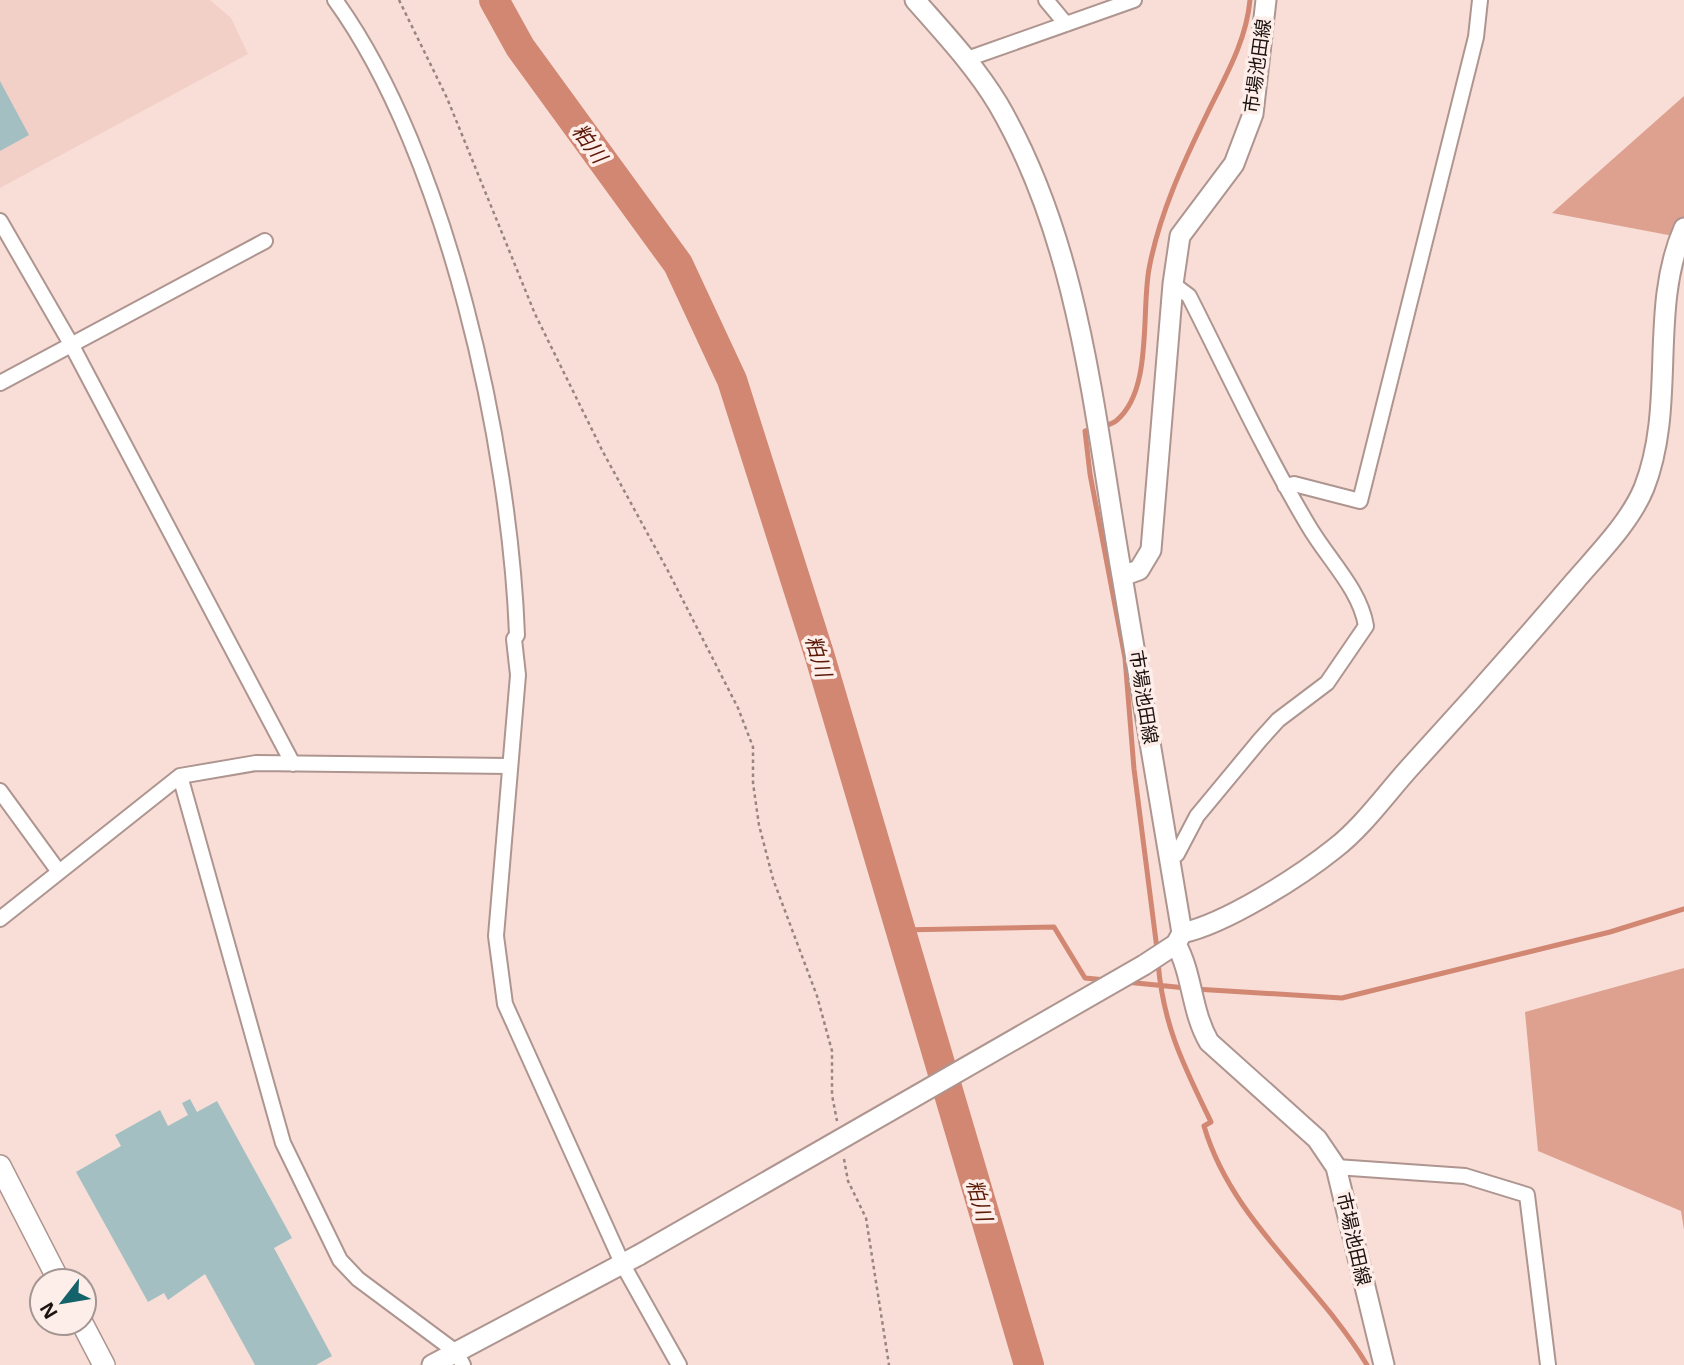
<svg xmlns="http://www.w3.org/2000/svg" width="1684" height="1365" font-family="'Open Sans','Noto Sans JP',sans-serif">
<rect width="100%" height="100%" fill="#f8ded7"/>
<!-- built -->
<path fill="#f3d0c7" d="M0 0H210L231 18 248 54 0 188Z"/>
<!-- green -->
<path fill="#dea190" d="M1684 96V238L1552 213Z
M1684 968V1230L1681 1211 1538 1151 1525 1012Z"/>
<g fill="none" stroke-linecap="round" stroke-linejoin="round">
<!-- stream -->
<path stroke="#d28773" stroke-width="5" d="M900 930 1054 927 1085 978 1106 980
M1157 949 1134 769 1125 658 1090 474 1085 431C1094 428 1108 427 1116 421 1153 391 1141 312 1149 269 1159 215 1183 163 1207 114 1225 77 1246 42 1250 0
M1158 962C1163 1026 1184 1066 1211 1122L1204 1126C1232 1222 1318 1282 1367 1365
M1126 982 1186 988
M1195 989 1342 998 1610 932 1684 909"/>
<!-- river -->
<path stroke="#d28773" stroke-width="30" d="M494 0 520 47 678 264 732 380 820 657 1029 1365"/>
</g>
<!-- building -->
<path fill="#a3bfc2" d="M0 81 29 135 0 151Z
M190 1099 197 1112 217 1101 292 1238 274 1248 332 1356 316 1365H255L205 1274 168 1300 164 1293 148 1302 76 1172 121 1146 115 1135 160 1110 168 1126 188 1115 182 1103Z"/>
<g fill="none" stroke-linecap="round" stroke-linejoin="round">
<!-- street casing -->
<g stroke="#ae958f" stroke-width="18">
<path id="street" d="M335 0C447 155 510 446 517 635L514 639 518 675 496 936 505 1004 623 1265 679 1365
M1046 0 1066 24
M967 59 1134 0
M0 221 71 344 293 764
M0 383 265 241
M1285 486 1294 484 1360 501 1476 37 1480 0
M180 776 283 1143 340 1260 358 1279 456 1352 463 1365
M0 791 59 872
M1170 859 1177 854 1197 816 1260 740 1278 720 1327 683 1366 626C1360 589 1327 558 1308 525 1264 451 1228 373 1189 296L1173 284
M0 919 180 776 256 763 510 766
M1336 1167 1465 1176 1527 1195 1548 1365"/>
</g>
<!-- secondary casing -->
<g stroke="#ae958f" stroke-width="23">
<path id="secondary" d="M915 0C944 33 975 66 998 104 1081 246 1094 417 1122 576
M1266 0 1253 114 1234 164 1180 236 1173 284 1151 550 1139 570 1122 576 1182 933 1176 944C1193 975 1191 1011 1209 1042L1317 1139 1336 1167 1384 1365
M1182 933C1225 924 1299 877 1334 849 1364 826 1388 791 1413 764 1468 704 1522 643 1575 581 1599 553 1630 522 1644 488 1677 404 1648 310 1684 228
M1144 965 1176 944
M432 1365 639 1255"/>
</g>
<!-- primary casing -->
<g stroke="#ae958f" stroke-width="24">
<path id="primary" d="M0 1166 59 1281
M82 1323 104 1365"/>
</g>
<!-- path -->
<path stroke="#988580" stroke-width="2.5" stroke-dasharray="3.5 3.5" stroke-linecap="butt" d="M399 0 447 98 535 314 603 452 668 571 738 708 753 747V783L759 825 773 879 817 996 832 1051V1095L837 1121
M844 1159 848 1181 866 1218 889 1365"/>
<!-- street -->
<use href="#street" stroke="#fff" stroke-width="14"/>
<!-- secondary -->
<use href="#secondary" stroke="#fff" stroke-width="19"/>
<!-- primary -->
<use href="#primary" stroke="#fff" stroke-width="21"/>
<!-- secondary-bridge casing -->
<g stroke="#ae958f" stroke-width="23" stroke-linecap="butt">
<path id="secondary-bridge" d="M639 1255 1144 965"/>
</g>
<!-- secondary-bridge -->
<use href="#secondary-bridge" stroke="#fff" stroke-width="19"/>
</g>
<g text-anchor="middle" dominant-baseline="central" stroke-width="7" stroke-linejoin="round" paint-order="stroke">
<!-- street labels -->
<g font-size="19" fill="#1c1310" stroke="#feeee9">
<text transform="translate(1257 66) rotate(-82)">市場池田線</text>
<text transform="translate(1144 697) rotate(81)">市場池田線</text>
<text transform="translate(1354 1239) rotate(77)">市場池田線</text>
</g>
<!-- water labels -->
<g font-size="21" font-style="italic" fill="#5c1907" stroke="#feeee9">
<text transform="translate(590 143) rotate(54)">粕川</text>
<text transform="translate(819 656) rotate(73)">粕川</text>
<text transform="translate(980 1200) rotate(74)">粕川</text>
</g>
</g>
<!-- north arrow -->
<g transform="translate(63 1302) rotate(239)"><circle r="33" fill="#feeee9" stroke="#a49692" stroke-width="2"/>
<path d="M0-5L12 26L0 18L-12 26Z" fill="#14626a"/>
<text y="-10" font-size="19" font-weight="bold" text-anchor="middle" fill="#1c1310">N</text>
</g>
</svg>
